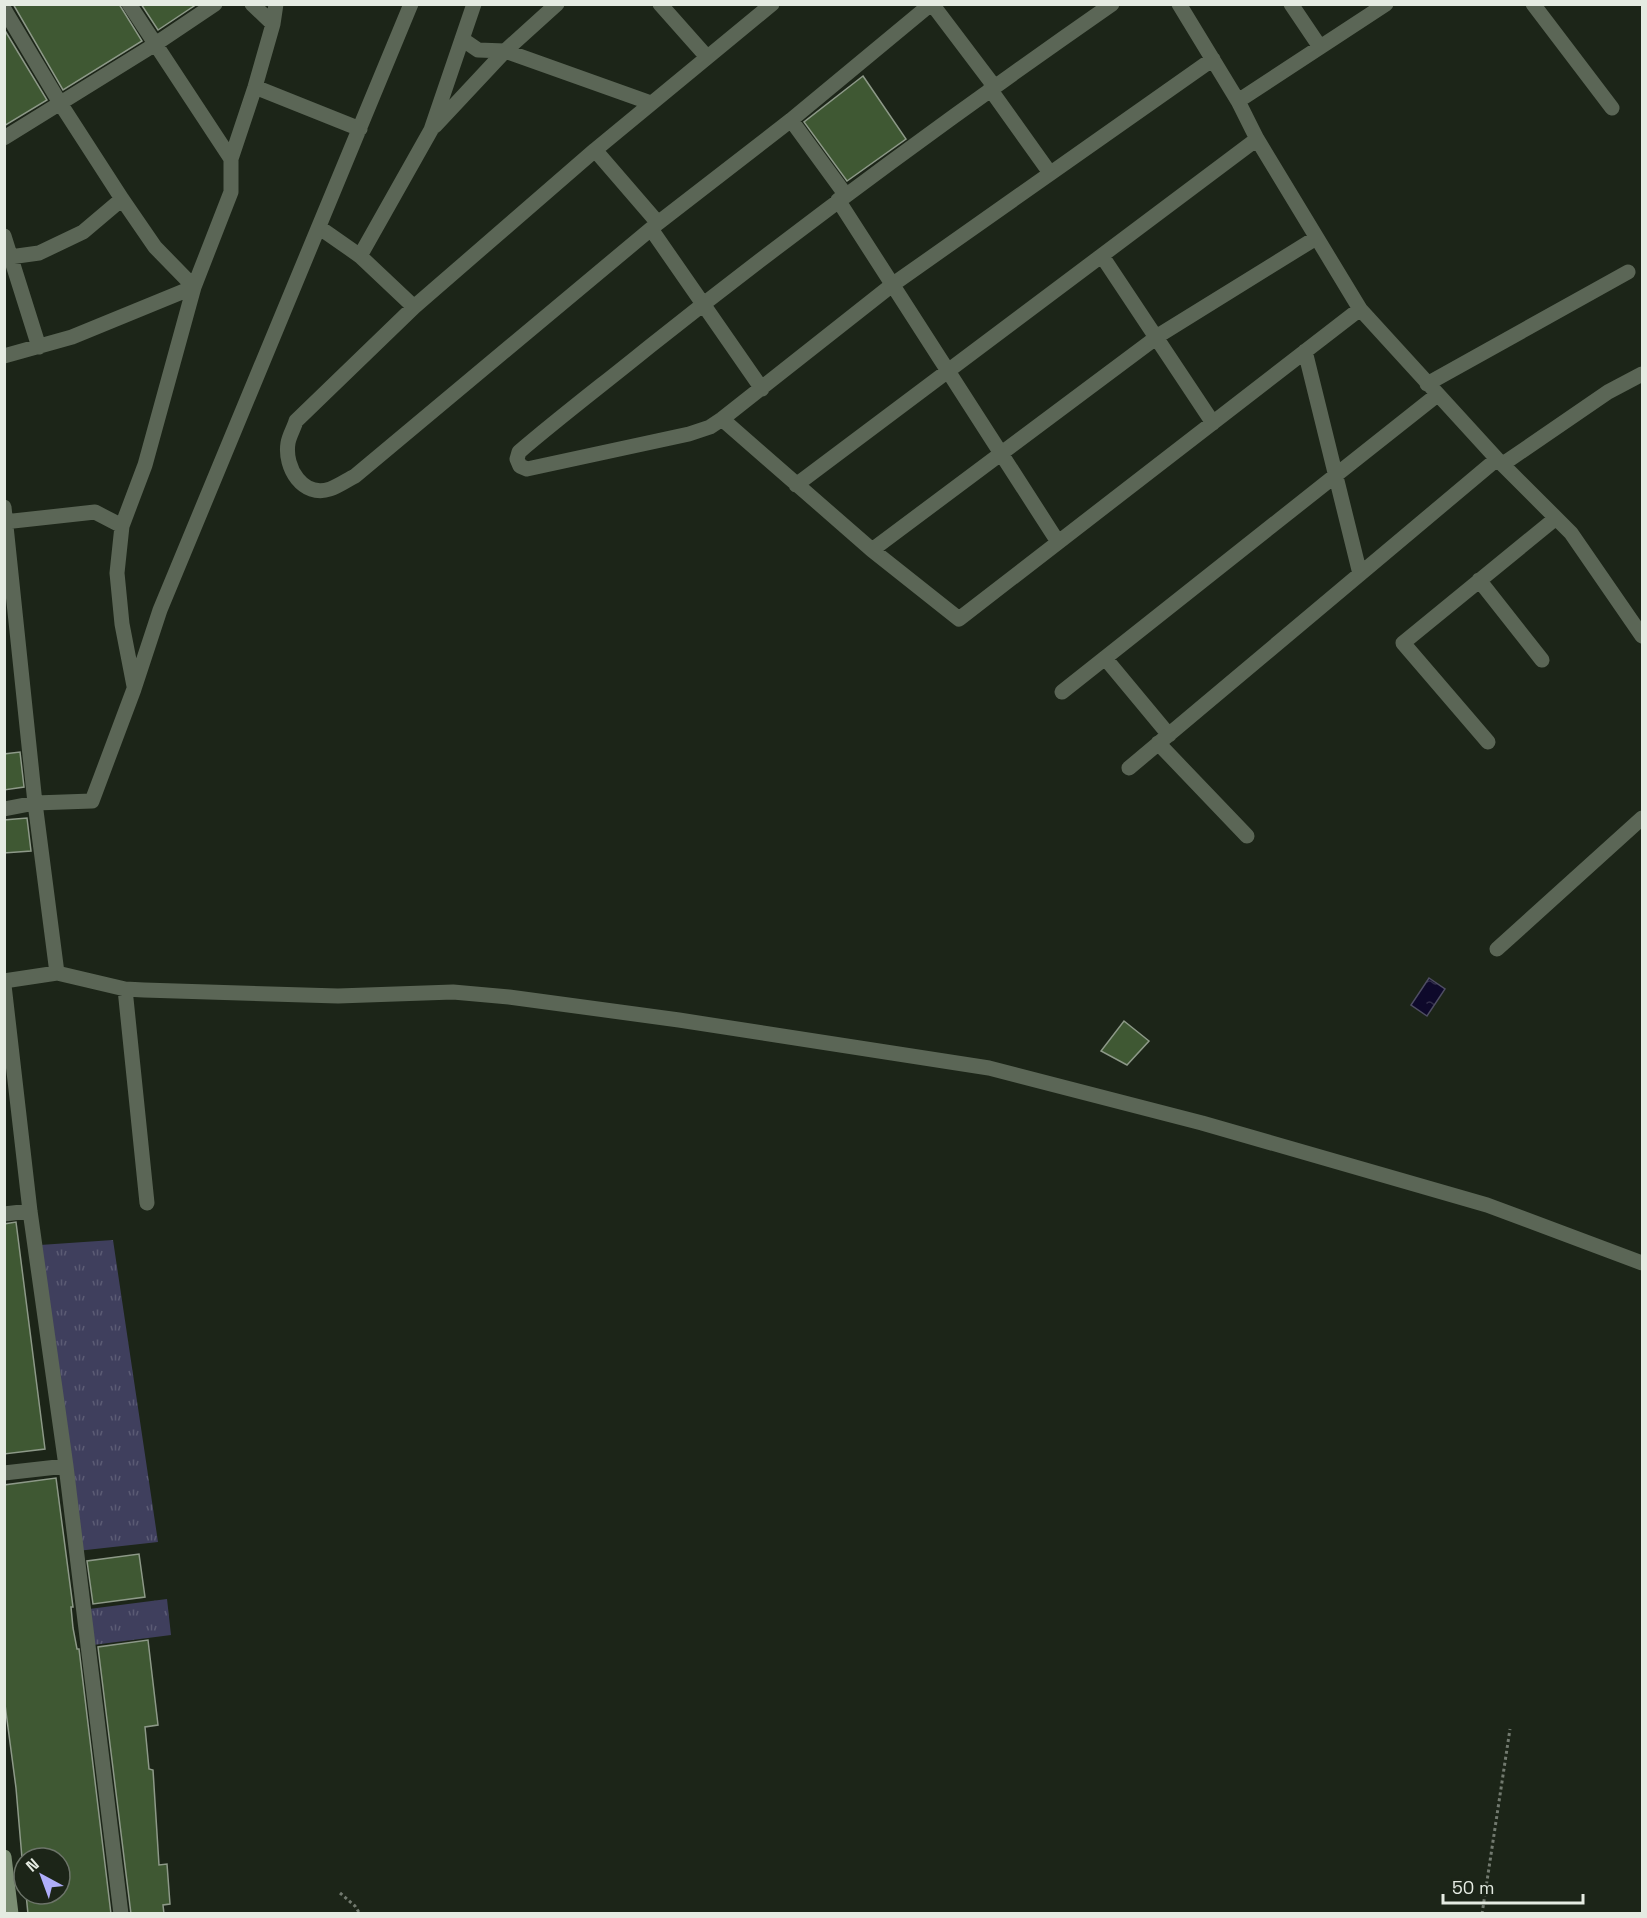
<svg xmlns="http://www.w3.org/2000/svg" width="1647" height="1918" font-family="'Space Grotesk',sans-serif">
<defs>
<pattern id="grass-tufts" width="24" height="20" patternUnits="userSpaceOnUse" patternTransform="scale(1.5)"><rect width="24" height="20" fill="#3f3f5d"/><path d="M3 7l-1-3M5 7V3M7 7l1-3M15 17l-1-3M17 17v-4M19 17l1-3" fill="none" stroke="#5b5b74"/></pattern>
<pattern id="water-ripples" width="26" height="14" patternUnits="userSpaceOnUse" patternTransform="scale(1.5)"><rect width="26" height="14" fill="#0e092b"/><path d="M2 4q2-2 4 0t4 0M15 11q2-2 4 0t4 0" fill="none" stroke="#312d49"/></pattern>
</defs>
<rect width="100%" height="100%" fill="#1c2518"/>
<!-- grass -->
<path fill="url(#grass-tufts)" d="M 113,1240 L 158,1542 L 77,1551 L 40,1245 Z
M 167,1599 L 171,1635 L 93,1645 L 89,1609 Z"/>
<!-- water -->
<path fill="url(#water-ripples)" stroke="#4e4d62" stroke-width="1.5" d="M 1429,978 L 1445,989 L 1427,1016 L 1411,1005 Z"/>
<!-- building -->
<path fill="#3f5833" stroke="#8d9988" stroke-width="1.5" d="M 13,4 L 119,4 L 142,41 L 63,90 Z
M 141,4 L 197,4 L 158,30 Z
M 4,29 L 47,100 L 4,126 Z
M 863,76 L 906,139 L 847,181 L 804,122 Z
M 20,752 L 24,787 L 4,790 L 4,754 Z
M 27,818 L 31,851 L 4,853 L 4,820 Z
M 1124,1021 L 1149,1041 L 1127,1065 L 1101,1051 Z
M 16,1222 L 45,1449 L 4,1454 L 4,1224 Z
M 56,1478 L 73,1607 L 71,1607 L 73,1628 L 77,1649 L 79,1649 L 111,1914 L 28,1914 L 26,1894 L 60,1894 L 60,1858 L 22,1858 L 16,1788 L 4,1697 L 4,1485 Z
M 139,1554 L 145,1597 L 93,1604 L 87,1561 Z
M 148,1640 L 158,1725 L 145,1727 L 149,1769 L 153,1770 L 159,1865 L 167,1864 L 170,1904 L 163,1905 L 164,1914 L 131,1914 L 98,1647 Z"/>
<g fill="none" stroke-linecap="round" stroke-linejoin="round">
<!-- path -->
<path stroke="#727a6f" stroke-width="3" stroke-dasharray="3 3" stroke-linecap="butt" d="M 340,1893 L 355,1906 L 360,1914
M 1482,1914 L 1510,1729"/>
<!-- minor -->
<path stroke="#5b6656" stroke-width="15" d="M 129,4 L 231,159
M 252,4 L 273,24
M 660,4 L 707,57
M 772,4 L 595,150 L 414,307 L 296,421 C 294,428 289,436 288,443 C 284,468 303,498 330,489 C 339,486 347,480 355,476 L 658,223 L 791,120 L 931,4
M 932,4 L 994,86
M 1112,4 C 954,114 800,227 649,347 C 606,382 561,416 519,452 L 517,459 L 520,466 L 527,469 L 689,434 L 710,427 L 722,419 L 892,285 L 1213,59
M 1179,4 L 1238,101 L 1386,4
M 1291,4 L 1320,47
M 1533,4 L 1612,108
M 4,9 L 60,103 L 122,199 L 155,247 L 194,287 L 72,337 L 4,356
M 462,39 L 478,50 L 505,51 L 651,103
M 255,87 L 360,129
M 990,89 L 1050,173
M 1238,101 L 1257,139 L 1360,309 L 1497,459 L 1571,533 L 1642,636
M 791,120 L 845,194
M 435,126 L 505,51 L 557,4
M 4,138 L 154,45 L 215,4
M 595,150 L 658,223
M 838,200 L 1058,542
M 320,228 L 360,256 L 414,307
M 651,229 L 762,389
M 4,236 L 39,347
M 360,256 L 431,130 L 474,4
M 1102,256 L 1213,423
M 10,257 L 39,253 L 83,232 L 122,199
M 1305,351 L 1360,574
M 1427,384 L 1628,272
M 722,419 L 872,550 L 959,619 L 1360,309
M 1503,464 L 1608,392 L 1642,374
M 796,485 L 1257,139
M 4,507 L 35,803 L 57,973
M 4,522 L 95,512 L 122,526
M 872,550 L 1161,334 L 1316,238
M 1479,580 L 1542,660
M 1105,658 L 1169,735
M 134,686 L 122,624 L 117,573 L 122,526 L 145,465 L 194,287 L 231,192 L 231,159 L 255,87 L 273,24 L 276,4
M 1062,692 L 1437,395
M 1488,742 L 1403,643 L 1556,518
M 1158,743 L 1247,836
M 1129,768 L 1497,459
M 4,809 L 35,803 L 92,801 L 134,689 L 160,610 L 411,4
M 1497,949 L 1642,818
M 4,981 L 57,973 L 125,989 L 144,990 L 338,996 L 453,992 L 509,997 L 679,1020 L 989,1068 L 1202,1123 L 1487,1205 L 1642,1263
M 4,985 L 30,1211 L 66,1466 L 121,1914
M 125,989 L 147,1203
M 4,1214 L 30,1211
M 4,1473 L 66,1466"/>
<!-- secondary -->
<path stroke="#7b8d73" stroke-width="15" d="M 4,1857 L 11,1914"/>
</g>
<!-- border -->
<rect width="1647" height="1918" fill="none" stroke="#e5ebe2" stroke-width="12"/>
<!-- north arrow -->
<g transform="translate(42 1876) rotate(319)"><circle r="28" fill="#1c2518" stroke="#6c7469" stroke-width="1.5"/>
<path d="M0-4.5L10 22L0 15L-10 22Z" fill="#afaefa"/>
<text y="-9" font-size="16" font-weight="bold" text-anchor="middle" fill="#e5ebe2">N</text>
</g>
<!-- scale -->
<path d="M1443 1894v9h140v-9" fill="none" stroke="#e5ebe2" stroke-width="3"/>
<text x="1452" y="1894" font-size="18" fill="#e5ebe2" stroke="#1c2518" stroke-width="4.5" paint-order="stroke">50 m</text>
</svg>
